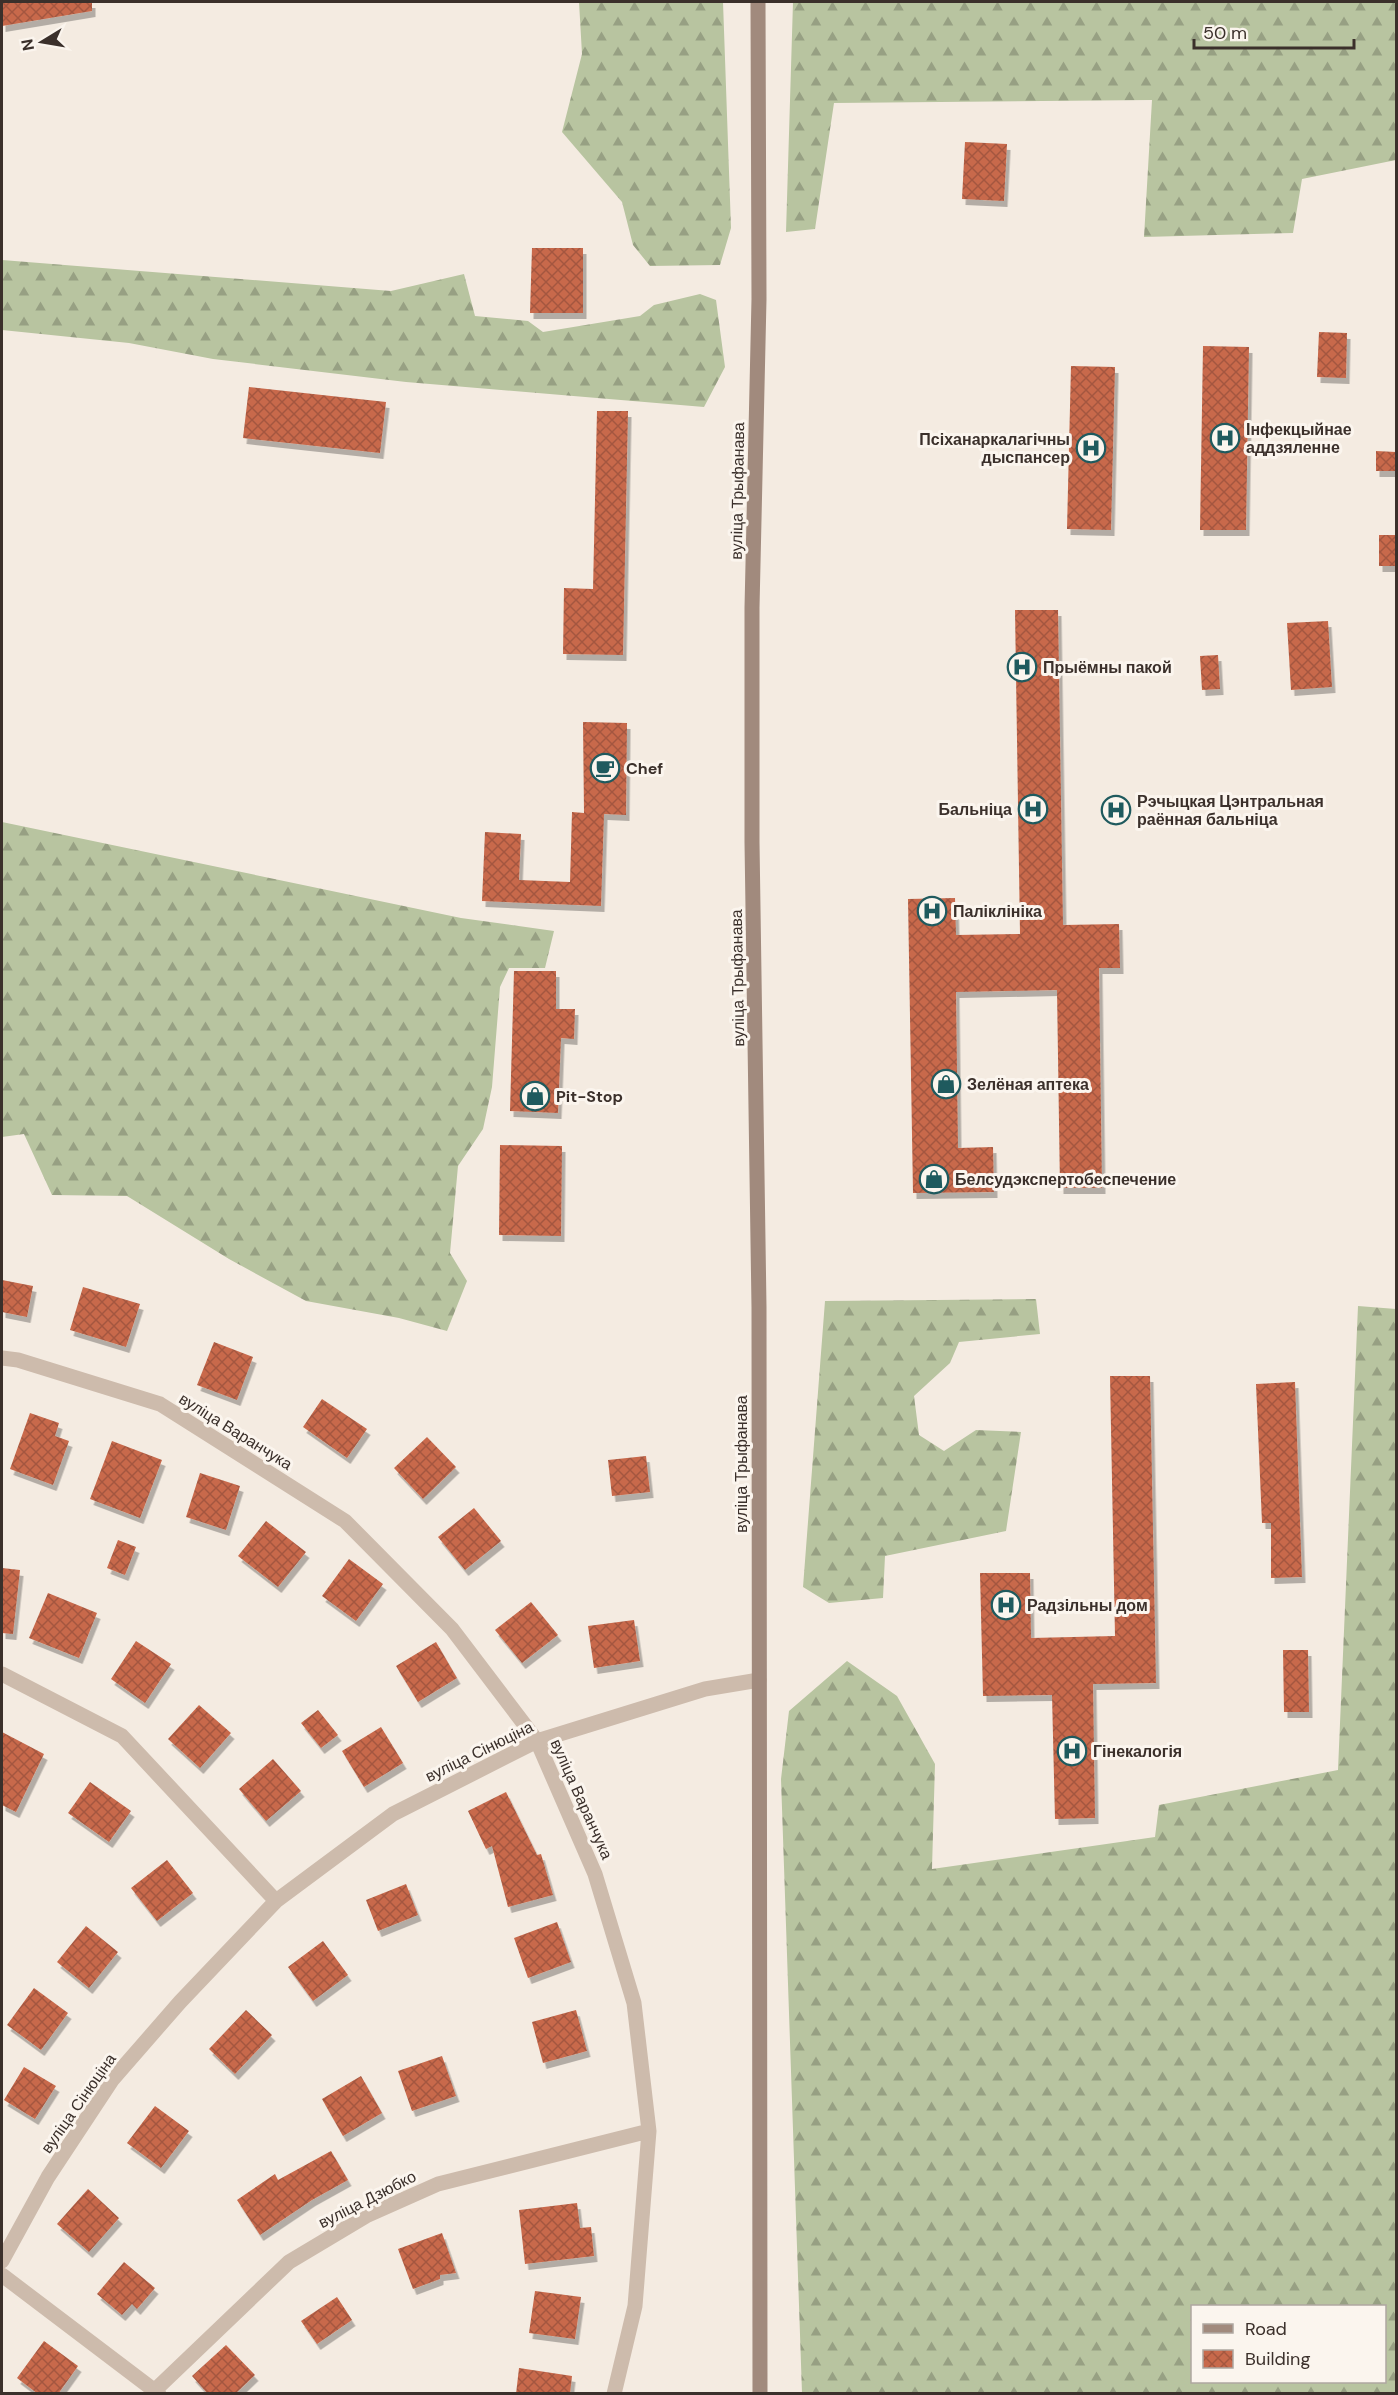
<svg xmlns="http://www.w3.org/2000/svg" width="1398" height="2395" font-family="'DM Sans',sans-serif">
<defs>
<pattern id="forest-firs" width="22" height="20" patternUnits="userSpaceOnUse" patternTransform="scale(1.5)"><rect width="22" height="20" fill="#b8c4a0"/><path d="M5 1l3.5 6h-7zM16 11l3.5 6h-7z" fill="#97a083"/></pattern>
<pattern id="building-cross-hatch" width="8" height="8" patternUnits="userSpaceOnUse" patternTransform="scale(1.5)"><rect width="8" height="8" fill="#c8694b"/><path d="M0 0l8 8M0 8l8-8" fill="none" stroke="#a4573f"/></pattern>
<filter id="shadow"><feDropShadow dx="3.5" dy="6" stdDeviation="0" flood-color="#0004"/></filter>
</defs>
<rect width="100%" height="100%" fill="#f4ebe1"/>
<!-- forest -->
<path fill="url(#forest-firs)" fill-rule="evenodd" d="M 579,2 L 723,2 L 731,228 L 720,265 L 650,266 L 633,245 L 622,202 L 562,132 L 582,54 Z
M 793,2 L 1396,2 L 1396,160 L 1302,179 L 1293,233 L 1144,237 L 1152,100 L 834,103 L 815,229 L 786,232 Z
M 2,260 L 391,291 L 464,274 L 475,316 L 528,321 L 543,332 L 640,316 L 654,305 L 700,294 L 716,300 L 725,367 L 704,407 L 406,382 L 213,359 L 129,343 L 2,330 Z
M 2,822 L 461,918 L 554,931 L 545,968 L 509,968 L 500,987 L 492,1087 L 483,1129 L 458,1166 L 450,1253 L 467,1281 L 447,1331 L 399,1318 L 306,1301 L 229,1259 L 127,1196 L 52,1195 L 24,1134 L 2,1137 Z
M 1036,1299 L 1040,1334 L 959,1342 L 950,1363 L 914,1396 L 919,1435 L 944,1451 L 976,1430 L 1021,1432 L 1006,1531 L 885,1556 L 883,1598 L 829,1603 L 803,1587 L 825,1301 Z
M 1358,1306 L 1396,1309 L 1396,2393 L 802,2393 L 781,1779 L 789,1711 L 847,1661 L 897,1696 L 935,1764 L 932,1869 L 1155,1837 L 1159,1805 L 1338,1770 ZM 1384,2306 L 1384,2382 L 1192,2382 L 1192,2306 Z"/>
<!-- building -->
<path fill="url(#building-cross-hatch)" filter="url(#shadow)" d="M 2,2 L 92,2 L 92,11 L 2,26 Z
M 965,142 L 1007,144 L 1004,201 L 962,199 Z
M 532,248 L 583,248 L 583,313 L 530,313 Z
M 1319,332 L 1347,333 L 1346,378 L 1317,377 Z
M 1203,346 L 1249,347 L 1246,530 L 1200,530 Z
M 1071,366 L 1115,367 L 1111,530 L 1067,529 Z
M 249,387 L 386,402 L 380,453 L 243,438 Z
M 597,411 L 628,411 L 623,655 L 563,654 L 564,588 L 593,589 Z
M 1376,451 L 1396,452 L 1396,471 L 1376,471 Z
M 1379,535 L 1396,535 L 1396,566 L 1379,566 Z
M 1015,610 L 1058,610 L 1063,925 L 1119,924 L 1120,968 L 1099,968 L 1102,1188 L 1060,1188 L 1057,990 L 956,992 L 958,1148 L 993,1147 L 994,1192 L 913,1193 L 908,899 L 955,898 L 956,935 L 1020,934 Z
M 1328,621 L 1332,687 L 1291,690 L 1287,623 Z
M 1218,655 L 1220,689 L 1202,690 L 1200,656 Z
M 583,722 L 627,723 L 626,815 L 604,814 L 601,906 L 482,901 L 485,832 L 521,834 L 519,880 L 570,882 L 572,812 L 584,813 Z
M 514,971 L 556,971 L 556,1009 L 575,1009 L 574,1039 L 561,1038 L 558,1113 L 510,1111 Z
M 500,1145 L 562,1146 L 561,1236 L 499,1235 Z
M 2,1280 L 33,1286 L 27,1317 L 2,1312 Z
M 83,1287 L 140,1304 L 126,1347 L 70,1330 Z
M 214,1342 L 253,1357 L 237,1400 L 197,1385 Z
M 1110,1376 L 1150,1376 L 1156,1683 L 1093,1684 L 1095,1818 L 1055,1819 L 1052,1695 L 983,1696 L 980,1573 L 1030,1573 L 1031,1638 L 1115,1636 Z
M 1295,1382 L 1302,1577 L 1271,1578 L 1271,1523 L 1262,1523 L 1256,1384 Z
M 322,1399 L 367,1429 L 347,1458 L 303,1427 Z
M 30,1413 L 59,1423 L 55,1436 L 69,1441 L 53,1485 L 10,1469 Z
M 427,1437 L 456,1467 L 423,1499 L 394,1468 Z
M 112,1441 L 162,1460 L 140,1518 L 90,1499 Z
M 646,1456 L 650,1492 L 612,1496 L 608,1460 Z
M 200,1473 L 240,1486 L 226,1530 L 186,1517 Z
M 474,1508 L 501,1541 L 465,1570 L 438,1537 Z
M 266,1521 L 306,1552 L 278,1587 L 238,1556 Z
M 118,1540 L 136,1547 L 125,1575 L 107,1568 Z
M 349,1559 L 383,1584 L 356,1621 L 322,1596 Z
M 2,1568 L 20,1570 L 13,1634 L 2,1633 Z
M 48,1593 L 97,1613 L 79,1658 L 29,1638 Z
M 531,1602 L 558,1635 L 522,1663 L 495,1630 Z
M 634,1620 L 640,1661 L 594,1668 L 588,1626 Z
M 136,1641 L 171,1664 L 145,1703 L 111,1679 Z
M 436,1642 L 457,1678 L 418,1702 L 396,1666 Z
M 1283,1650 L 1308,1650 L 1309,1712 L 1284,1712 Z
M 199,1705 L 231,1733 L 200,1768 L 168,1739 Z
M 318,1710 L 338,1735 L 321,1748 L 301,1723 Z
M 381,1727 L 403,1763 L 364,1787 L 342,1751 Z
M 2,1732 L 44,1754 L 16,1812 L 2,1805 Z
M 273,1759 L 301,1791 L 266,1821 L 239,1789 Z
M 90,1782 L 131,1811 L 109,1842 L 68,1813 Z
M 506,1792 L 537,1855 L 541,1854 L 553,1895 L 508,1907 L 492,1846 L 486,1849 L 468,1811 Z
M 167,1860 L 193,1893 L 157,1921 L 131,1888 Z
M 406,1884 L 418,1915 L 378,1931 L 366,1900 Z
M 557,1922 L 571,1962 L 528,1978 L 514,1938 Z
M 86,1926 L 118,1952 L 89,1988 L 57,1962 Z
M 323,1941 L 348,1975 L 313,2001 L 288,1967 Z
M 34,1988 L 68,2013 L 41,2050 L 7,2025 Z
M 246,2010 L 272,2035 L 235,2074 L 209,2049 Z
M 576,2010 L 587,2051 L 543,2063 L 532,2022 Z
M 442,2056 L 456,2096 L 412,2111 L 398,2071 Z
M 24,2067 L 56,2086 L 35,2119 L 4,2100 Z
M 361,2076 L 382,2113 L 343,2136 L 322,2099 Z
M 155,2106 L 189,2131 L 161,2168 L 127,2143 Z
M 331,2151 L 348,2180 L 312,2200 L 260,2235 L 237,2200 L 275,2174 L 278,2180 Z
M 88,2189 L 119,2218 L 89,2252 L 57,2224 Z
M 577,2203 L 580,2228 L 591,2227 L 594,2256 L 525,2264 L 519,2210 Z
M 442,2233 L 456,2273 L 440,2275 L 440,2279 L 413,2289 L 398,2249 Z
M 124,2262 L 155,2288 L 137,2309 L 132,2304 L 122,2315 L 97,2294 Z
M 535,2291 L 581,2297 L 575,2339 L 529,2333 Z
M 337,2297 L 352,2320 L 317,2344 L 301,2321 Z
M 44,2341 L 78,2366 L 58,2394 L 38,2394 L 17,2378 Z
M 226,2345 L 255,2375 L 235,2394 L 208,2394 L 192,2376 Z
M 519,2368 L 572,2376 L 570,2394 L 516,2394 Z"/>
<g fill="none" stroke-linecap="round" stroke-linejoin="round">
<!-- street -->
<path stroke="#cdbbac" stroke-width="15" d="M 2,1358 L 18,1360 L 160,1404 L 345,1521 L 452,1629 L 537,1741 L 595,1874 L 634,2003 L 649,2131 L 635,2306 L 614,2394
M 2,1674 L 122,1736 L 276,1901
M 2,2261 L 48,2177 L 112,2080 L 180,2002 L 276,1901 L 393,1814 L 537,1741 L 705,1689 L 759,1680
M 2,2275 L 159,2394
M 151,2394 L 289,2262 L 366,2216 L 438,2184 L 649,2131"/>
<!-- secondary -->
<path stroke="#a18a7d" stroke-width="15" d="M 758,2 L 759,299 L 752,608 L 752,842 L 759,1307 L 760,2394"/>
</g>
<!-- icons -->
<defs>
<g id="hospital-ring" transform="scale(1.5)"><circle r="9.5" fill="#fbf5ee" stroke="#1f5a5e" stroke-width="1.5"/><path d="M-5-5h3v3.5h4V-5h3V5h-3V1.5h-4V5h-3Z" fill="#1f5a5e"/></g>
<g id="cafe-ring" transform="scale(1.5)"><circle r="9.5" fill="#fbf5ee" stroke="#1f5a5e" stroke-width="1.5"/><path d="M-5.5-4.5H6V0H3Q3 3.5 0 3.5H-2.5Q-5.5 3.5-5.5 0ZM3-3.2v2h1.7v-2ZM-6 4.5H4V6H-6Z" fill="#1f5a5e"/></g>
<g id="shop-ring" transform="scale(1.5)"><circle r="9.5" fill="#fbf5ee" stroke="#1f5a5e" stroke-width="1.5"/><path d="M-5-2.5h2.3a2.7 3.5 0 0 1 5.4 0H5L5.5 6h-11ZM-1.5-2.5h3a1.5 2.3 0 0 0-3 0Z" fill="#1f5a5e"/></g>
</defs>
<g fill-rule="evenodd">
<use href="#hospital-ring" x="1225" y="438"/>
<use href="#hospital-ring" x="1091" y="448"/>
<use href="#hospital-ring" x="1022" y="667"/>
<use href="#cafe-ring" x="605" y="768"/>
<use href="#hospital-ring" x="1033" y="809"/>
<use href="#hospital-ring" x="1116" y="810"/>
<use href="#hospital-ring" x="932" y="911"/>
<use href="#shop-ring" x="946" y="1084"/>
<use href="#shop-ring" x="535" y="1096"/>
<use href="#shop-ring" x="934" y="1179"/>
<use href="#hospital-ring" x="1006" y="1605"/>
<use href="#hospital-ring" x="1072" y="1751"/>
</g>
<g text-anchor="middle" stroke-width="6" stroke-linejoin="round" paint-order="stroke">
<!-- poi labels -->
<g font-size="16" font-weight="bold" fill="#3b302b" stroke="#fbf5ee" text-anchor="start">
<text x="1246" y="435">Інфекцыйнае<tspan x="1246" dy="18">аддзяленне</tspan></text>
<text x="1070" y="445" text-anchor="end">Псіханаркалагічны<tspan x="1070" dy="18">дыспансер</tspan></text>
<text x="1043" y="673">Прыёмны пакой</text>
<text x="626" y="774">Chef</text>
<text x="1137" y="807">Рэчыцкая Цэнтральная<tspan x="1137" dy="18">раённая бальніца</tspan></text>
<text x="1012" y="815" text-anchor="end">Бальніца</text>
<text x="953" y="917">Паліклініка</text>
<text x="967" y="1090">Зелёная аптека</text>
<text x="556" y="1102">Pit-Stop</text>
<text x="955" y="1185">Белсудэкспертобеспечение</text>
<text x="1027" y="1611">Радзільны дом</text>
<text x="1093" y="1757">Гінекалогія</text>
</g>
<!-- street labels -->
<g font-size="16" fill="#3b302b" stroke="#fbf5ee">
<text transform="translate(737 491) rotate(-89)" y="6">вуліца Трыфанава</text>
<text transform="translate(737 978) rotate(-91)" y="6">вуліца Трыфанава</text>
<text transform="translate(236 1431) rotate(32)" y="6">вуліца Варанчука</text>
<text transform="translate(741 1464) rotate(-90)" y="6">вуліца Трыфанава</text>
<text transform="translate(479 1751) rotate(-26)" y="6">вуліца Сінюціна</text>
<text transform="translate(582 1799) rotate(66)" y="6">вуліца Варанчука</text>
<text transform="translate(78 2103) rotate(-55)" y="6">вуліца Сінюціна</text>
<text transform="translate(367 2199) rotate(-27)" y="6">вуліца Дзюбко</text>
</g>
</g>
<!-- border -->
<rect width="1398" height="2395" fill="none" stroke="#3b302b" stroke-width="6"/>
<!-- legend -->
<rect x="1191" y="2305" width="195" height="78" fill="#fbf5ee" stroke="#aea6a0" stroke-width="1.5"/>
<rect x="1203" y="2324" width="30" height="9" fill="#a18a7d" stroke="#aea6a0" stroke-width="1.5"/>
<text x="1245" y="2335" font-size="18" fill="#3b302b">Road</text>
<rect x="1203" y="2350" width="30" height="18" fill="url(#building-cross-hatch)" stroke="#aea6a0" stroke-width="1.5"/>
<text x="1245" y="2365" font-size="18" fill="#3b302b">Building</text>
<!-- north arrow -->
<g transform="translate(42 42) rotate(259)" stroke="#fbf5ee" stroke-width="4.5" paint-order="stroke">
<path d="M0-4.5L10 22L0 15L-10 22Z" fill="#3b302b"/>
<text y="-9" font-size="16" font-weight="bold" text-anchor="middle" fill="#3b302b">N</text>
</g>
<!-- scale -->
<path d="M1194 39v9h160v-9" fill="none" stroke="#3b302b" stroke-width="3"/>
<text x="1203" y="39" font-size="18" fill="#3b302b" stroke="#fbf5ee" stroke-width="4.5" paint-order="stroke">50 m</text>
</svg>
